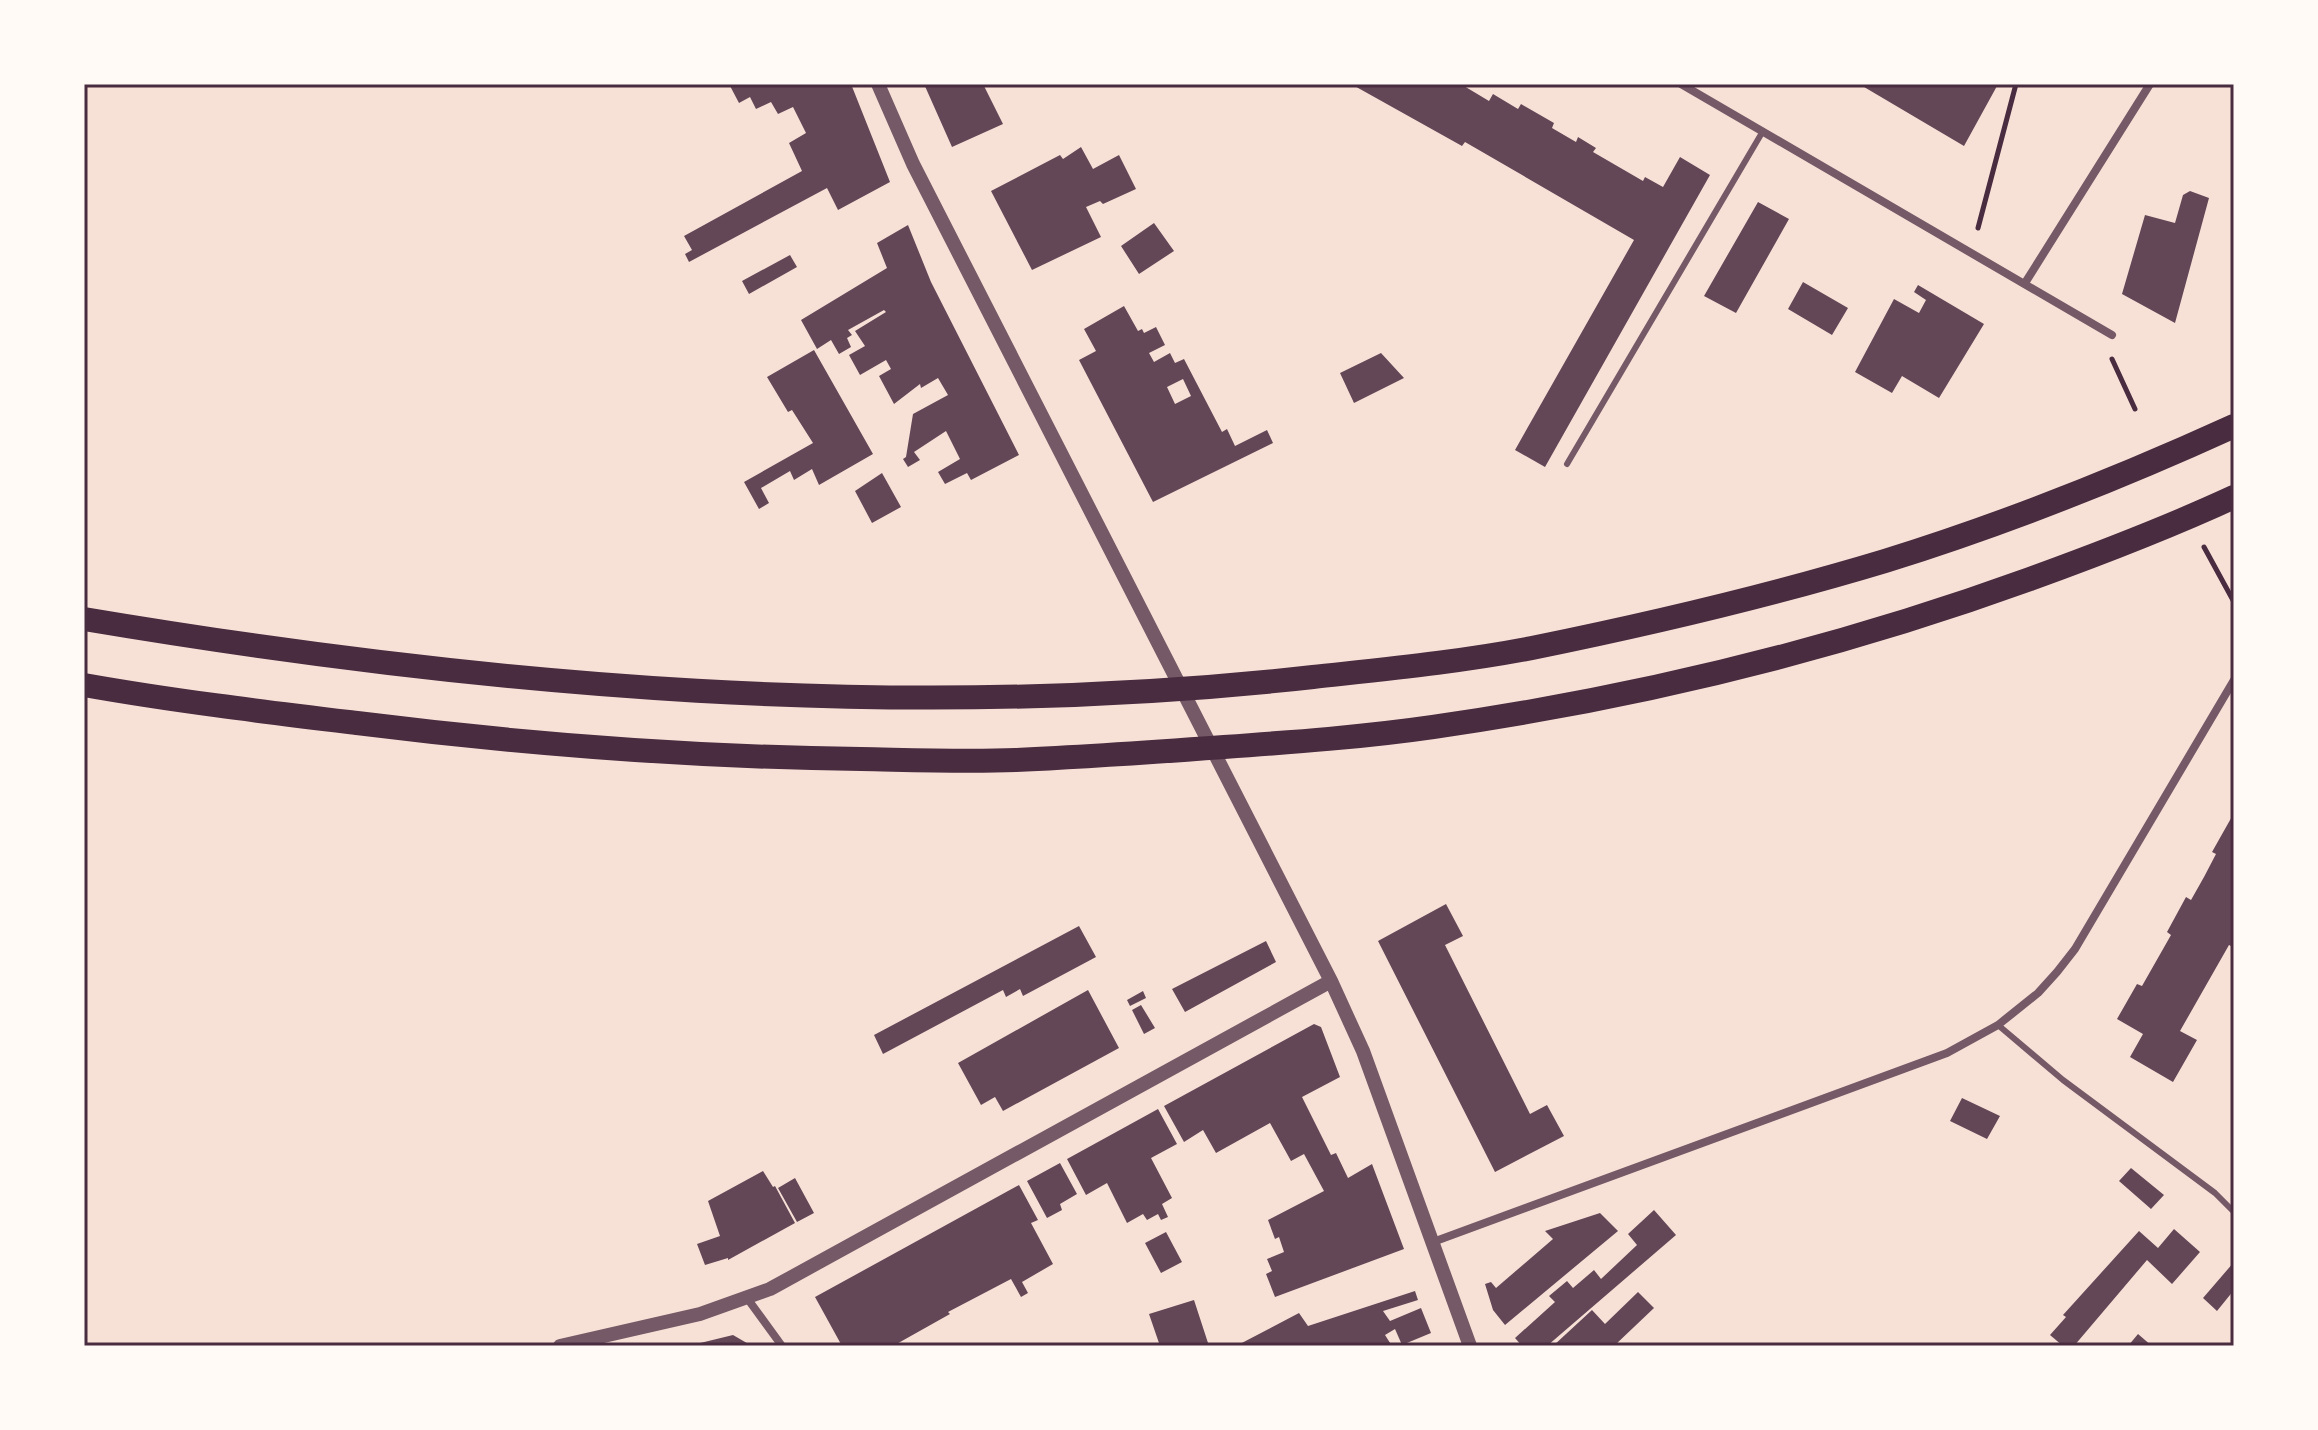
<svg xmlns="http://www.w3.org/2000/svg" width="2318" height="1430" font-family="Karla,sans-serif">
<rect width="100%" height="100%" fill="#f7e1d7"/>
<!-- building -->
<path fill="#644757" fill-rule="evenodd" d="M 729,84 L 851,84 L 890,182 L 838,210 L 827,188 L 689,262 L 685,254 L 692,250 L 684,236 L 802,171 L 789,143 L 806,133 L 793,107 L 778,114 L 771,102 L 756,109 L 750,97 L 739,103 Z
M 924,84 L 983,84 L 1003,124 L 952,147 Z
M 1351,84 L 1465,84 L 1464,86 L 1489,101 L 1493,94 L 1518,109 L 1521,104 L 1554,123 L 1552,128 L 1576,142 L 1578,137 L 1596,148 L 1593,152 L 1643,181 L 1645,177 L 1663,187 L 1680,157 L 1710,175 L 1545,467 L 1515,450 L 1634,240 L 1465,142 L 1462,146 Z
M 1859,84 L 1994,84 L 1997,86 L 1964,146 Z
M 1081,147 L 1093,169 L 1119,155 L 1136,189 L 1103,204 L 1100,201 L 1086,207 L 1101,237 L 1032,270 L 991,191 L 1060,155 L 1063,159 Z
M 2190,191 L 2209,198 L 2175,323 L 2122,294 L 2145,215 L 2175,223 L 2183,195 Z
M 1758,202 L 1789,219 L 1736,313 L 1704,296 Z
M 1154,223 L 1174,251 L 1139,274 L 1121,246 Z
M 908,225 L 931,282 L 1019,455 L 971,480 L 967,473 L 945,484 L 938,472 L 960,459 L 946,431 L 914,452 L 920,460 L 908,467 L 903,459 L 906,457 L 913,414 L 948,395 L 938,378 L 921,388 L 920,384 L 894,404 L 879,376 L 891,369 L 886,360 L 860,375 L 849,355 L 865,346 L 855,331 L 886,312 L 884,310 L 848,330 L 852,335 L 847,338 L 851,347 L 839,354 L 831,340 L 817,349 L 801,320 L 887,268 L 877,243 Z
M 790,255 L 797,267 L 749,294 L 742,281 Z
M 1803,282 L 1848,308 L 1832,335 L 1788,309 Z
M 1918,285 L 1984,324 L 1939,398 L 1902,376 L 1892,393 L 1855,372 L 1894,299 L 1919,313 L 1926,300 L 1914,292 Z
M 1124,306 L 1138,331 L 1142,329 L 1144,333 L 1156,327 L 1165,345 L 1149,353 L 1154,362 L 1170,353 L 1175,363 L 1184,359 L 1222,432 L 1227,429 L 1235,446 L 1267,430 L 1273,443 L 1153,502 L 1079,360 L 1096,351 L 1084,329 ZM 1183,379 L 1191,396 L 1175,404 L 1167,387 Z
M 814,350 L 873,454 L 819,485 L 812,469 L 794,480 L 790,471 L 761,488 L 769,503 L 759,509 L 744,482 L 813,443 L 792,410 L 788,412 L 767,377 Z
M 1381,353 L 1404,378 L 1354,403 L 1340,373 Z
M 882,473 L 901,507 L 872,523 L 855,491 Z
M 2234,813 L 2234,941 L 2231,946 L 2229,945 L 2180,1031 L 2197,1040 L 2173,1082 L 2130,1057 L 2143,1034 L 2117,1019 L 2137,984 L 2142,986 L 2171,935 L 2167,932 L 2186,897 L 2191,900 L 2204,877 L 2216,854 L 2212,852 Z
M 1446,904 L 1463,936 L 1445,945 L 1530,1114 L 1547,1105 L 1564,1136 L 1495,1172 L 1378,941 Z
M 1079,926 L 1096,957 L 1023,996 L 1020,989 L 1006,997 L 1003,990 L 883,1054 L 874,1035 Z
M 1266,941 L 1276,962 L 1185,1012 L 1172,989 Z
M 1088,990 L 1119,1048 L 1003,1111 L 995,1097 L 981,1105 L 958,1063 Z
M 1143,991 L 1146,998 L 1130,1006 L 1127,1000 Z
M 1141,1005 L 1155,1028 L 1144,1034 L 1132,1010 Z
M 1314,1024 L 1321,1027 L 1340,1077 L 1302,1097 L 1331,1155 L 1336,1153 L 1348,1178 L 1372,1164 L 1404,1249 L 1275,1297 L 1266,1274 L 1272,1271 L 1267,1259 L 1284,1252 L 1279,1237 L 1275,1239 L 1268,1220 L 1324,1191 L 1304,1154 L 1291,1161 L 1270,1123 L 1216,1153 L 1203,1130 L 1184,1142 L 1164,1106 Z
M 1962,1098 L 2000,1116 L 1987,1139 L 1950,1121 Z
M 1158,1109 L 1177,1144 L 1151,1158 L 1172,1198 L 1162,1204 L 1168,1217 L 1161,1220 L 1158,1214 L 1147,1220 L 1143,1214 L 1127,1223 L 1107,1183 L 1086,1195 L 1067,1159 Z
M 1060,1163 L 1077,1194 L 1060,1204 L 1062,1210 L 1047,1218 L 1027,1181 Z
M 2131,1168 L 2164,1195 L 2151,1209 L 2119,1181 Z
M 763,1171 L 773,1187 L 775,1186 L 795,1223 L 728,1260 L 728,1258 L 705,1265 L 697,1244 L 720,1236 L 708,1201 Z
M 795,1178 L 814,1213 L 797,1222 L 778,1188 Z
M 1019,1185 L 1038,1220 L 1031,1223 L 1053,1264 L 1022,1282 L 1028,1293 L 1021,1297 L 1011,1279 L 948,1312 L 950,1314 L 893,1346 L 842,1346 L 815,1297 Z
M 1654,1210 L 1676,1235 L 1547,1346 L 1522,1346 L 1515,1338 L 1555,1302 L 1549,1296 L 1567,1281 L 1573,1288 L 1594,1270 L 1601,1279 L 1637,1245 L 1628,1234 Z
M 1600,1213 L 1618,1231 L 1505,1325 L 1493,1310 L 1485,1284 L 1491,1282 L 1496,1288 L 1553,1239 L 1545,1231 Z
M 2174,1229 L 2200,1252 L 2172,1284 L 2147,1260 L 2074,1346 L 2063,1346 L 2050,1335 L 2066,1317 L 2063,1315 L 2139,1231 L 2158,1248 Z
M 1166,1232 L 1182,1262 L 1161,1273 L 1145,1243 Z
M 2234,1262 L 2234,1290 L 2217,1311 L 2203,1298 Z
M 1415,1291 L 1418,1300 L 1383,1311 L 1390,1321 L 1421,1308 L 1431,1333 L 1402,1345 L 1395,1329 L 1385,1335 L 1392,1346 L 1236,1346 L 1299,1313 L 1308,1326 Z
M 1638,1292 L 1654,1308 L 1614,1346 L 1553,1346 L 1592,1310 L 1605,1324 Z
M 1194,1300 L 1209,1346 L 1160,1346 L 1149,1314 Z
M 2138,1334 L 2152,1346 L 2128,1346 Z
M 733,1335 L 752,1346 L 692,1346 L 692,1345 Z"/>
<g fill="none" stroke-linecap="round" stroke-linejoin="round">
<!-- path -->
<path stroke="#4a2c40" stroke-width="5" d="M 1978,228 L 2016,84
M 2112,359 L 2135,409
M 2204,547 L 2234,602"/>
<!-- service -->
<path stroke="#755966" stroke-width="6" d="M 1567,464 L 1763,131
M 1998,1025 L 2063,1080 L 2215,1193 L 2234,1212"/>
<!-- minor -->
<path stroke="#755966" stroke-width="8" d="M 1681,84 L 2112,335
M 2025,283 L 2150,84
M 1433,1242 L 1947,1053 L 1998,1025 L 2038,993 L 2057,972 L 2075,949 L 2234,680
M 747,1298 L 782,1346"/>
<!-- tertiary -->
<path stroke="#755966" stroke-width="14" d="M 878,84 L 913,164 L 1331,981 L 1363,1051 L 1470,1346
M 560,1346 L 700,1314 L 770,1289 L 1331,981"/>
<!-- motorway -->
<path stroke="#4a2c40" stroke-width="24" d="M 84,619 C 489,687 904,723 1313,677 C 1386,669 1460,662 1532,648 C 1650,624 1769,596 1885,561 C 2004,524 2120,478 2234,426
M 84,685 C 174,701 266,712 357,723 C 524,744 692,757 861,759 C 913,760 964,762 1016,760 C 1085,757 1155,752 1224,747 C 1294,742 1364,737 1433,727 C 1636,698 1837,649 2030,579 C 2099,554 2167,528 2234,497"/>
</g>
<!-- border -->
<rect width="2318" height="1430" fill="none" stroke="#fffaf5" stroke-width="172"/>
<rect x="86" y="86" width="2146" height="1258" fill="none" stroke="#4a2c40" stroke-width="3"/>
</svg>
